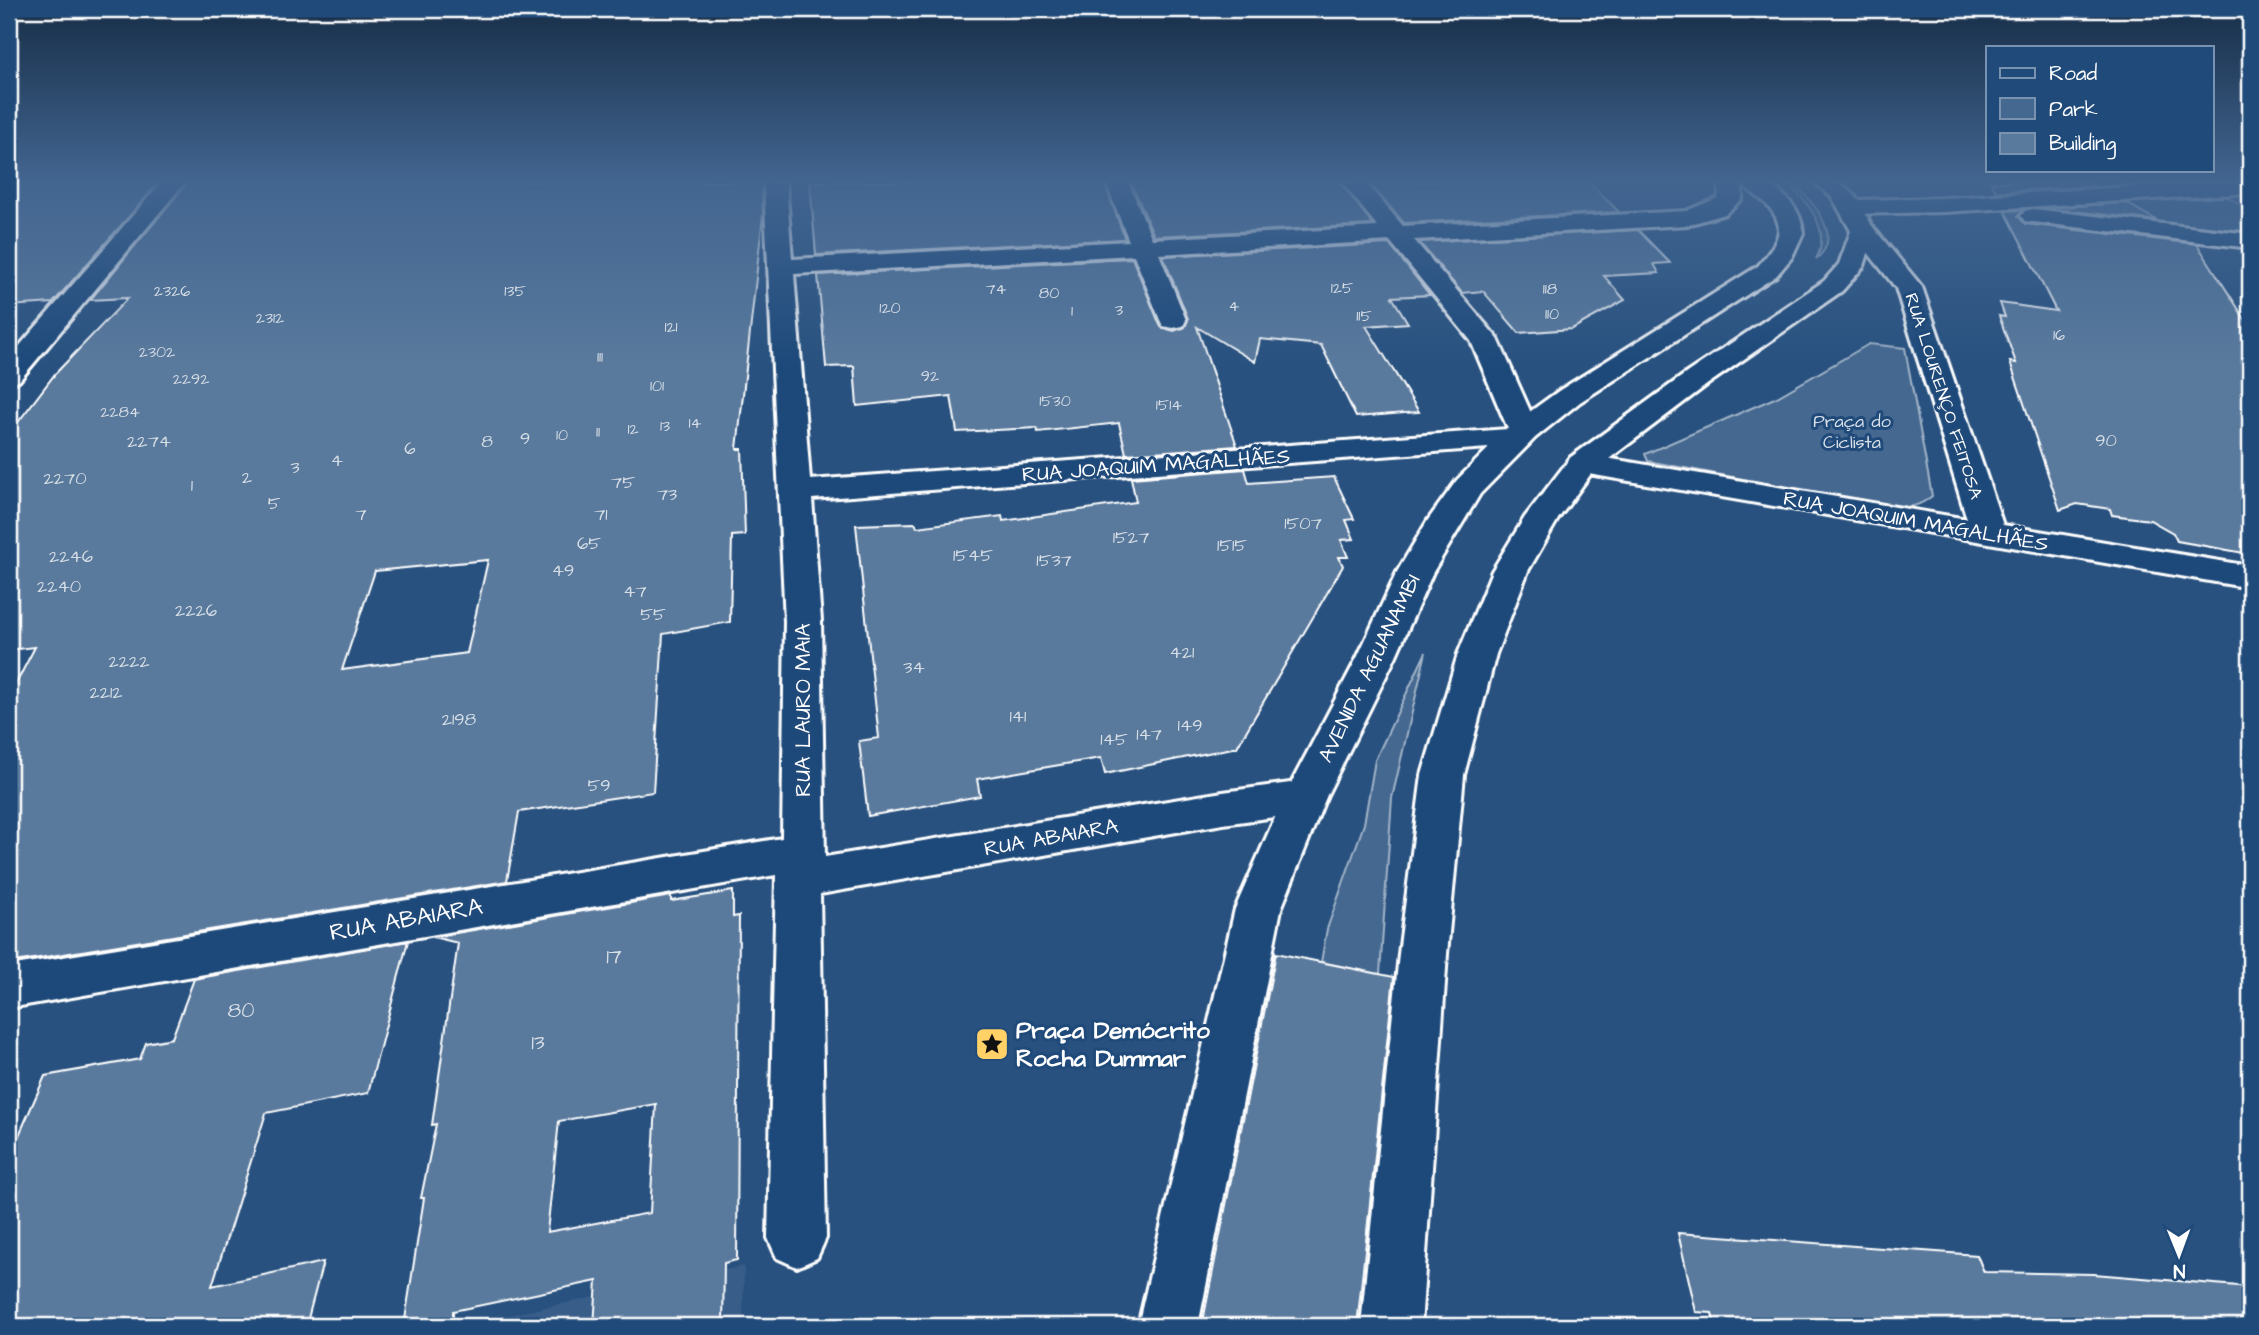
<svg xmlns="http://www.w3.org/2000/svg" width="2259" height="1335" font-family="'Architects Daughter',sans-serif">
<rect width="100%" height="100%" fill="#28517f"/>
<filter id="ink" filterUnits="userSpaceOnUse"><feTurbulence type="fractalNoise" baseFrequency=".0143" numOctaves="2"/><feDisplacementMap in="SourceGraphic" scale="14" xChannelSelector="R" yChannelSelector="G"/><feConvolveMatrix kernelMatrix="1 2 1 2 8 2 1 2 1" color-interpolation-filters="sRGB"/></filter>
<g filter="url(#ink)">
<!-- built -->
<path fill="#375d88" d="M 744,1266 L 743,1326 L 456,1326 Z"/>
<!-- green -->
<path fill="#446890" stroke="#a2b4c8" stroke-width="2" d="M 1786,182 L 1793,182 C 1810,199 1846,236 1816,259 C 1832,229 1807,201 1786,182 Z
M 2221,195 C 2242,201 2250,210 2250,232 L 2072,212 L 2062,206 L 2071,203 Z
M 1869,344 L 1905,348 L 1932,496 C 1920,506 1911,507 1896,508 L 1648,461 L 1645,454 L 1777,397 Z
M 1426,652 L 1392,798 L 1380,974 L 1321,962 L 1327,929 L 1364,824 L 1375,760 Z"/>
<!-- building -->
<path fill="#5a7a9d" stroke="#fff" stroke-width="2" fill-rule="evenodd" d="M 9,182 L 159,182 L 53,303 L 9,306 Z
M 188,182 L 762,182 L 763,215 L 737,449 L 742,449 L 745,535 L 732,536 L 730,622 L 663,634 L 653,792 L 519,812 L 507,881 L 9,963 L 9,697 L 35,647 L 9,650 L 9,434 L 55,374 L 128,298 L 90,300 ZM 488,560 L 467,653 L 342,670 L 375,571 Z
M 810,182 L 1104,182 L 1125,239 L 816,255 Z
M 1131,182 L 1340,182 L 1373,225 L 1154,236 Z
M 1368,182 L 1589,182 L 1619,212 L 1404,223 Z
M 1991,182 L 2086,182 L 2095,186 L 1996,192 Z
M 2126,203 L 2158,221 L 2048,208 Z
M 2023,210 L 2018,216 L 2025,224 L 2197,244 L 2250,327 L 2250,554 L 2177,541 L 2173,533 L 2150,520 L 2112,515 L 2110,509 L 2077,504 L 2060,510 L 2010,362 L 2016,363 L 1999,316 L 2005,317 L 2000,303 L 2056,311 L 2005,211 Z
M 1638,230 L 1670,263 L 1654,264 L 1659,273 L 1604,276 L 1625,300 L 1572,329 L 1519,333 L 1483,291 L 1462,293 L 1419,242 Z
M 1389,244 L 1430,295 L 1392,297 L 1408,323 L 1366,326 L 1419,412 L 1356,417 L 1321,345 L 1260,339 L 1255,362 L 1197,327 L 1237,446 L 1126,454 L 1119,423 L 1038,432 L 1037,428 L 957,432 L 951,396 L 857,406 L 854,366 L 826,367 L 818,275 L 1132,258 L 1161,327 L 1174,331 L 1185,327 L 1188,319 L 1163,256 Z
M 1245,469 L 1249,483 L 1334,477 L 1354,519 L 1346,520 L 1354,539 L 1341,540 L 1348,557 L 1339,557 L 1343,566 L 1237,747 L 1105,774 L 1101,758 L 977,779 L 980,796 L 868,816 L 859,741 L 879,738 L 856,525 L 915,523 L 917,527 L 1002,516 L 1003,521 L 1136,502 L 1131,478 Z
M 733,891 L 733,917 L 739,916 L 737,1260 L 724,1263 L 723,1326 L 594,1326 L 597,1281 L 453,1311 L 453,1320 L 422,1326 L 404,1326 L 424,1198 L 421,1198 L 436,1124 L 432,1125 L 458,943 L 433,937 L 671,896 L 671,901 ZM 656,1104 L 650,1213 L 547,1232 L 559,1121 Z
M 408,941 L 368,1093 L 266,1113 L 212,1286 L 323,1262 L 306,1326 L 9,1326 L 9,1158 L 45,1076 L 140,1059 L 146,1043 L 172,1038 L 194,979 Z
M 1276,953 L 1394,977 L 1357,1326 L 1202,1326 Z
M 1678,1233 L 1977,1255 L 1984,1272 L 2094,1274 L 2250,1287 L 2250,1326 L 1715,1326 L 1712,1313 L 1696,1312 Z"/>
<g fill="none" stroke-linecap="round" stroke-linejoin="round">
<!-- minor casing -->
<g stroke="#fff" stroke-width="6">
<path id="minor" d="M 764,182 L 786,182 L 792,259 L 1129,241 L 1106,182 L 1128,182 L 1152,239 L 1378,227 L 1342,182 L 1365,182 L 1403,226 L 1686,211 L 1718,198 L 1720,182 L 1742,182 L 1742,199 L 1725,214 L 1687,225 L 1414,240 L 1498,339 L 1539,431 L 1528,445 L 812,499 L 821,621 L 825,857 L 1223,792 L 1305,781 L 1320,786 L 1326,797 L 1320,808 L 1305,813 L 1223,824 L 820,894 L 826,1238 L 817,1258 L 797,1267 L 777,1258 L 768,1238 L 776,875 L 9,1008 L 9,966 L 782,838 L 785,621 ZM 1390,241 L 1471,341 L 1508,429 L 810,480 L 794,274 L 1134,255 L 1160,320 L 1163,326 L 1173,328 L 1183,326 L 1186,320 L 1159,254 Z
M 2212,182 L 2250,182 L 2250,193 L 1944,212 L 1851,214 L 1843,212 L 1839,207 L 1843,202 L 1851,200 L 1944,198 Z
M 2033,209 L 2250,234 L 2250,248 L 2025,221 L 2021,216 L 2025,211 Z
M 1863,224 L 1872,226 L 1922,287 L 2003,525 L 2250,566 L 2250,588 L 1571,471 L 1566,464 L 1571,457 L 1582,454 L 1967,519 L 1896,288 L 1851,231 L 1854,226 Z"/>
</g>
<!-- secondary casing -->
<g stroke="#fff" stroke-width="6">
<path id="secondary" d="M 162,182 L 185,182 L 19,381 L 9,384 L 9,358 Z"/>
</g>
<!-- primary casing -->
<g stroke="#fff" stroke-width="6">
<path id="primary" d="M 1742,182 L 1767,182 C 1785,195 1802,209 1803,233 L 1792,257 L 1776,276 L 1580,402 L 1535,438 L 1480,494 L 1433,572 L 1395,658 L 1326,797 L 1281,909 L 1198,1326 L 1138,1326 L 1235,909 L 1284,797 L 1357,658 L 1397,572 L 1428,520 L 1457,480 L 1513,424 L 1560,390 L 1758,266 C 1779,242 1790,225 1762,200 C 1755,194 1747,190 1742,182 Z
M 1814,182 C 1855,179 1856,199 1875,231 L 1864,266 L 1842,291 L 1708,384 L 1593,471 L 1558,519 L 1528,571 L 1496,654 L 1464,775 L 1447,954 L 1421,1326 L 1361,1326 L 1399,954 L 1422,775 L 1458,654 L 1492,571 L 1525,517 L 1571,457 L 1688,372 L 1824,281 L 1839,264 L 1851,231 L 1832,197 Z"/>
</g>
<!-- minor -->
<use href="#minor" fill="#1f4a7a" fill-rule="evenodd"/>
<!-- secondary -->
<use href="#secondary" fill="#1f4a7a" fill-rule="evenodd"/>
<!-- primary -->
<use href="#primary" fill="#1f4a7a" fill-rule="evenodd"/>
</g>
</g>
<!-- sky -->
<linearGradient id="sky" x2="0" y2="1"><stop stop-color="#162d46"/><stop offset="0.49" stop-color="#426590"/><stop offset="1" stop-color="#426590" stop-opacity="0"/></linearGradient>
<rect width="2259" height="368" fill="url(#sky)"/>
<!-- icons -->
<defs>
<g id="sight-square" transform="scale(1.75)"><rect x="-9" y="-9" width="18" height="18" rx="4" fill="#ffd166" stroke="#1f4a7a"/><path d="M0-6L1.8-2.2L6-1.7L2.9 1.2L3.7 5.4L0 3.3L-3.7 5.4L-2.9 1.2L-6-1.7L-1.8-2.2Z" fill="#111"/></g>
</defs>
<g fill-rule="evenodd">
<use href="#sight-square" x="992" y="1044"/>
</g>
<g text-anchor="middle" stroke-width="6" stroke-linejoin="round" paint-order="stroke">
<!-- far-number labels -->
<g font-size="16" fill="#d6dee6">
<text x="1342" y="293">125</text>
<text x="996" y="294">74</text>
<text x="1550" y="294">118</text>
<text x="172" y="296">2326</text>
<text x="515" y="296">135</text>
<text x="1049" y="298">80</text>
<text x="1234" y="311">4</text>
<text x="890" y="313">120</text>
<text x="1119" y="315">3</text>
<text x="1072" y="316">1</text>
<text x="1552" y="319">110</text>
<text x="1364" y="321">115</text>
<text x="270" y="323">2312</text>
<text x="671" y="332">121</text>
<text x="2059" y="340">16</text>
<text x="157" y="357">2302</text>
<text x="600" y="362">111</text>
<text x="930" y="381">92</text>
<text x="191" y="384">2292</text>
<text x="657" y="391">101</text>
<text x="1055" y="406">1530</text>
<text x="1169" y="410">1514</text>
<text x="120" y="417">2284</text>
<text x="695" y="428">14</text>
<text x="665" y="431">13</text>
<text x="633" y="434">12</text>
<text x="598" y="437">11</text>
<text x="562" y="440">10</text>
</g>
<!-- far-street labels -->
<g font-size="18" fill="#fff" stroke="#1f4a7a">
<text transform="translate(1944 396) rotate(72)" y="6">RUA LOURENÇO FEITOSA</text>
</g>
<!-- far-park labels -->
<g font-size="18" fill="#dae1e9" stroke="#1f4a7a">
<text x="1852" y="427">Praça do<tspan x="1852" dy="21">Ciclista</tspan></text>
</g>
<!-- number labels -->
<g font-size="18" fill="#d6dee6">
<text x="525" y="444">9</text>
<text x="2106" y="446">90</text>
<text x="149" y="447">2274</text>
<text x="487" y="447">8</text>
<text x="410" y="454">6</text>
<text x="337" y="466">4</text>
<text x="295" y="473">3</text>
<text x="247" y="483">2</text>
<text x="65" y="484">2270</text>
<text x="623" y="488">75</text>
<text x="192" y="491">1</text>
<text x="667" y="500">73</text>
<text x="274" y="509">5</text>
<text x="361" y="520">7</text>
<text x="601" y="520">71</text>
<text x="1303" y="529">1507</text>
<text x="1131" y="543">1527</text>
<text x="589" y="549">65</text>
<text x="1232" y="551">1515</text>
<text x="973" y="561">1545</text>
<text x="71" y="562">2246</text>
<text x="1054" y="566">1537</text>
<text x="563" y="576">49</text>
<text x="59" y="592">2240</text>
<text x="635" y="597">47</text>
<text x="196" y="616">2226</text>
<text x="653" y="620">55</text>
<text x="1182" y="658">421</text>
<text x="129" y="667">2222</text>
<text x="914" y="673">34</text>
<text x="106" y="698">2212</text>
<text x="1018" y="722">141</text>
<text x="459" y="725">2198</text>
<text x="1190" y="731">149</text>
<text x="1149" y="740">147</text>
<text x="1114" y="745">145</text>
<text x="599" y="791">59</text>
</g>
<!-- street labels -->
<g font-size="21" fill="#fff" stroke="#1f4a7a">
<text transform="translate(1156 465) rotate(-4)" y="7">RUA JOAQUIM MAGALHÃES</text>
<text transform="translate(1916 521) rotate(10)" y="7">RUA JOAQUIM MAGALHÃES</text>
<text transform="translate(1369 668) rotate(-64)" y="7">AVENIDA AGUANAMBI</text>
<text transform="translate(803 710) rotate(-90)" y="7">RUA LAURO MAIA</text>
<text transform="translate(1051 837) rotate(-10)" y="7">RUA ABAIARA</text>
</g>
<!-- near-number labels -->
<g font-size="21" fill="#d6dee6">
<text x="614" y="963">17</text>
<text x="241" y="1017">80</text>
<text x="538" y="1049">13</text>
</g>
<!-- near-street labels -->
<g font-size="24" fill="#fff" stroke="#1f4a7a">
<text transform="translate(406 919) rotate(-10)" y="8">RUA ABAIARA</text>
</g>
<!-- near-poi labels -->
<g font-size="24" font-weight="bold" fill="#fff" stroke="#1f4a7a" text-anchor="start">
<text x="1016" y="1038">Praça Demócrito<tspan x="1016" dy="28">Rocha Dummar</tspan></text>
</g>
</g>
<!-- margin -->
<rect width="2259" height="1335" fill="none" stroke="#1f4a7a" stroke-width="35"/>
<rect x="18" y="18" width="2224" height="1300" fill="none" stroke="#fff" stroke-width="2.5" filter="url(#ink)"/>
<!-- legend -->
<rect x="1986" y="46" width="228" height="126" fill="#1f4a7a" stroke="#7992af" stroke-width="2"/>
<rect x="2000" y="68" width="35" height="10" fill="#1f4a7a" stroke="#7992af" stroke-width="2"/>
<text x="2049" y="80" font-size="21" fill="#ffffff">Road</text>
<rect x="2000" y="98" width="35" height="21" fill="#446890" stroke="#7992af" stroke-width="2"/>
<text x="2049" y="116" font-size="21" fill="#ffffff">Park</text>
<rect x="2000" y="133" width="35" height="21" fill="#5a7a9d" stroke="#7992af" stroke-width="2"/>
<text x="2049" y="150" font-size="21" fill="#ffffff">Building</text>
<!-- north arrow -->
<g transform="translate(2179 1255) rotate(179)" stroke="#1f4a7a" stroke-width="5" paint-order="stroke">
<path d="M0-5L12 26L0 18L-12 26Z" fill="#ffffff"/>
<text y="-10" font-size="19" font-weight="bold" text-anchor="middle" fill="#ffffff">N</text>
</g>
</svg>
